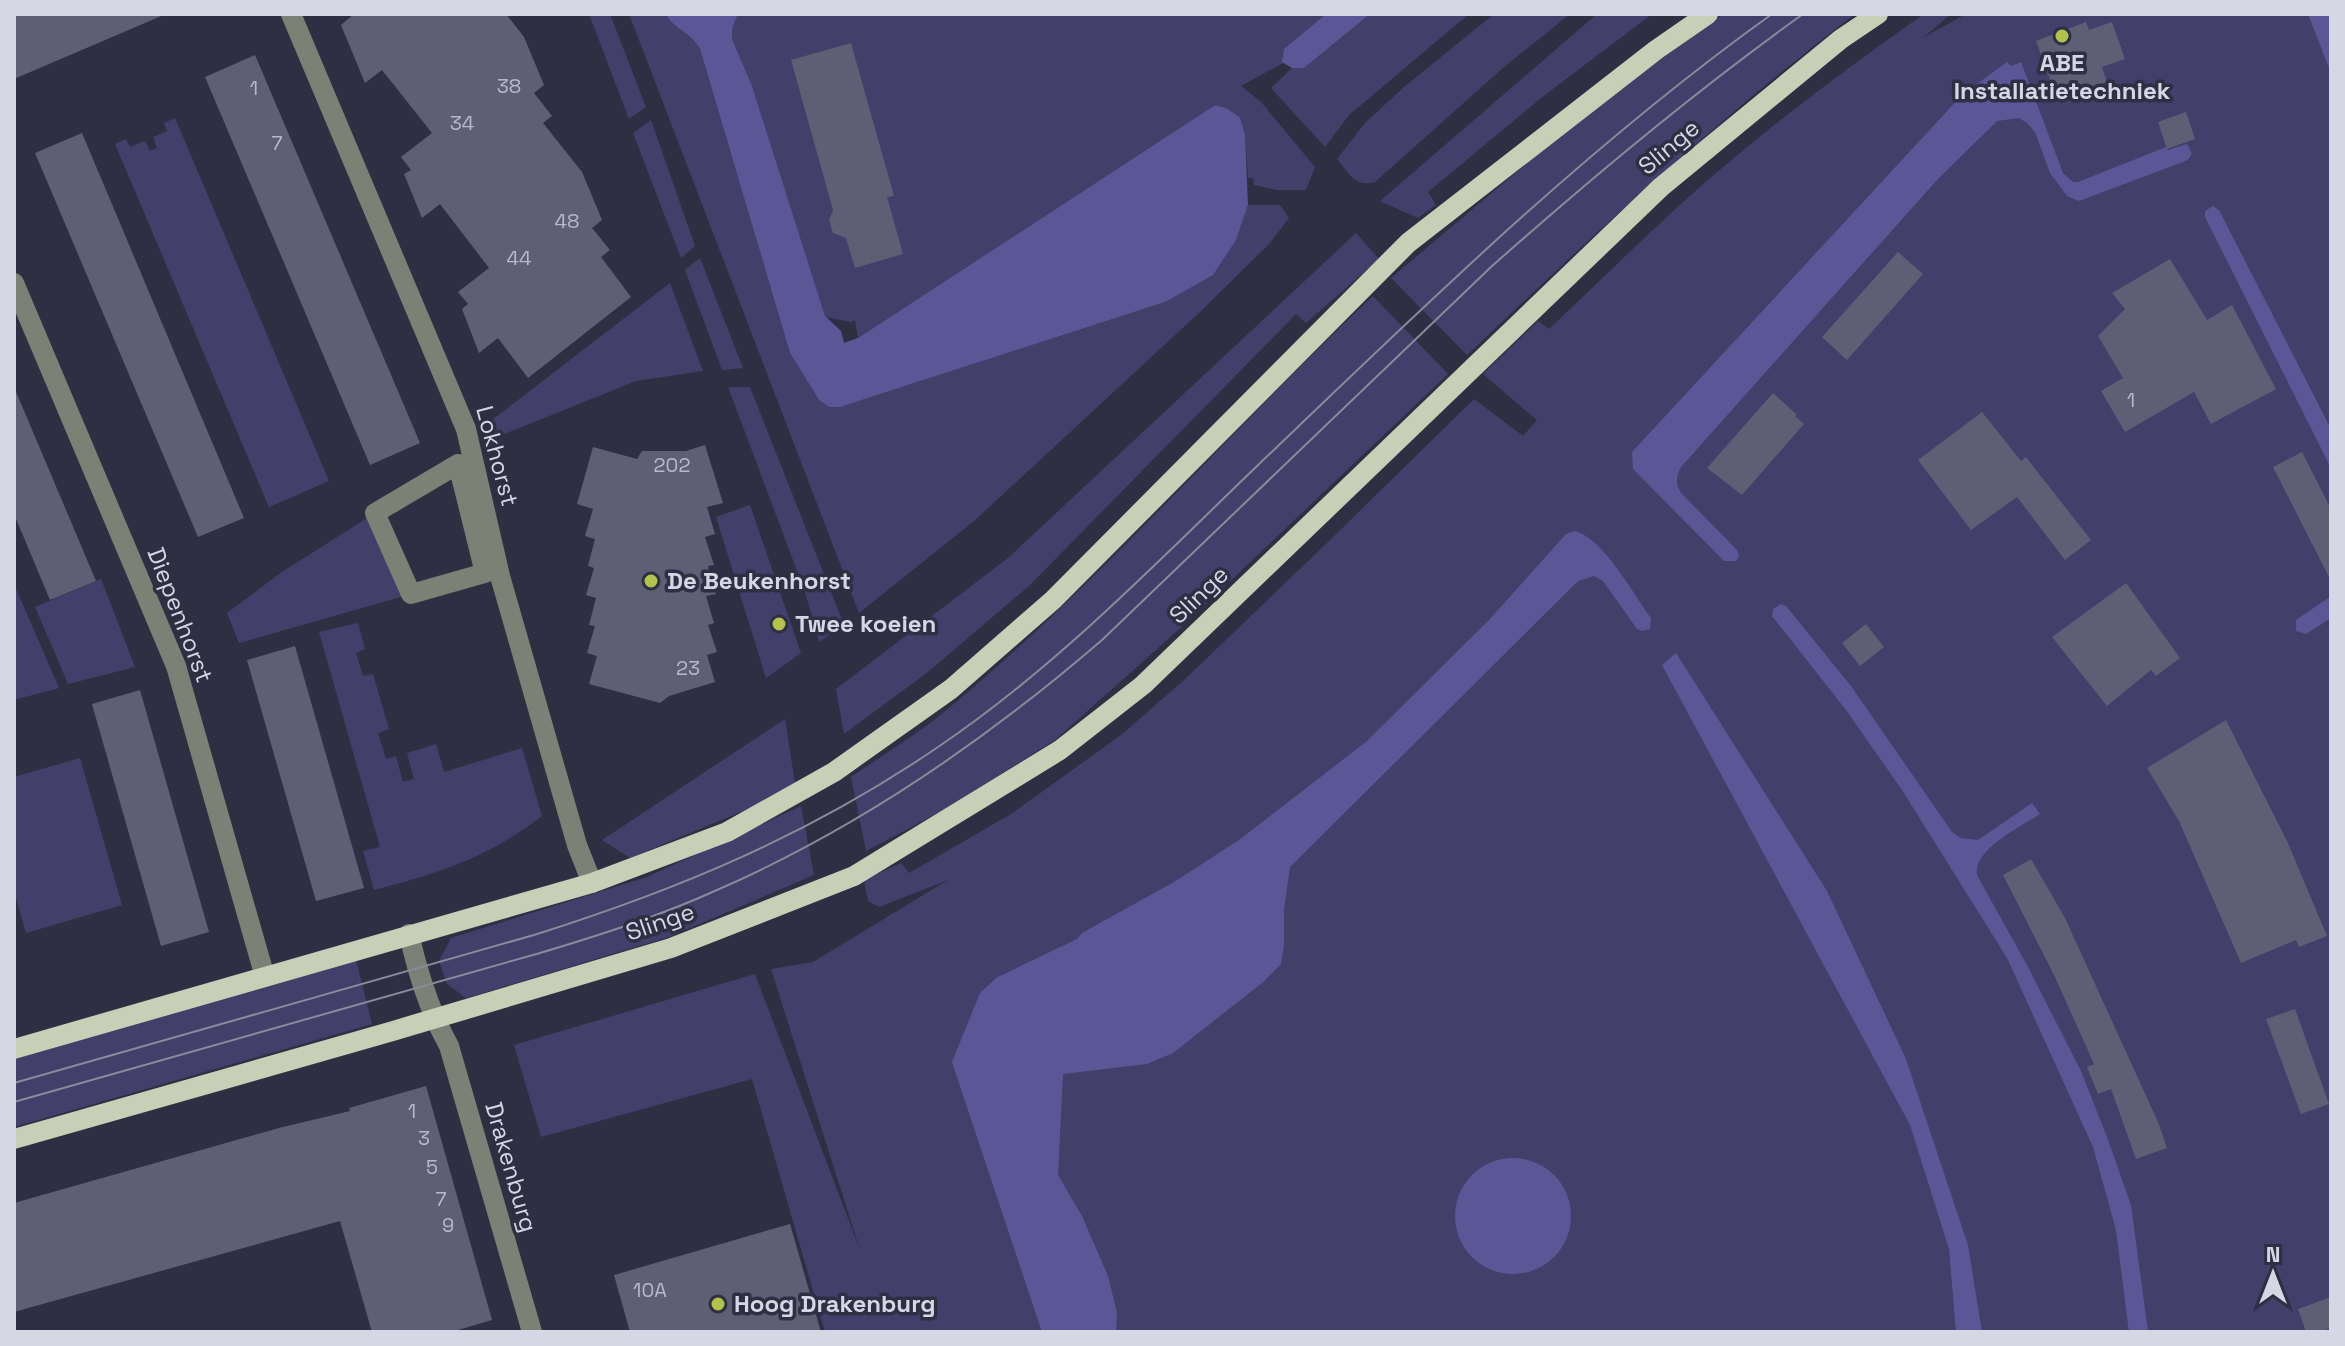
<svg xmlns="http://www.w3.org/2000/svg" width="2345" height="1346" font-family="'Space Grotesk',sans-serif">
<rect width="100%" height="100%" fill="#2f2f44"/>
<!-- green -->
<path fill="#423f6b" d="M 589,14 L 610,14 L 646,107 L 629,119 Z
M 629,14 L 666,14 C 674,30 690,31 700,49 L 790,353 L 819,400 L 829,407 L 840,407 L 1165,302 L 1236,240 L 1248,205 L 1280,205 L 1289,218 L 1269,244 L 1200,312 L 974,521 L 859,613 Z
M 738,14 L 1345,14 L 1294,57 L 1241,86 L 1261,102 L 1315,167 L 1306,190 L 1277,190 L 1254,185 L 1253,178 L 1248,178 L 1245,135 L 1215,105 L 858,338 L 855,320 L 851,322 L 825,317 L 752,86 L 732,39 L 732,29 Z
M 1370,14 L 1469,14 L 1349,115 L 1325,147 L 1271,88 L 1292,68 L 1304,68 Z
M 1494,14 L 1570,14 L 1504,67 L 1375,182 C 1355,188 1349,173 1337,159 L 1365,123 L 1404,87 Z
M 1597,14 L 1652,14 L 1541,98 L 1428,192 L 1436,205 L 1418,218 L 1380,201 Z
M 1723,14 L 1855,14 C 1717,119 1592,236 1467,355 L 1391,278 L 1578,120 Z
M 1924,14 L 1951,14 L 1924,37 L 1966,14 L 2331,14 L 2331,1332 L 825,1332 L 752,1079 L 541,1137 L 514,1045 L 755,974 L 860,1250 L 771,969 L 813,962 L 948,880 L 879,907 L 868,901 L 864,880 L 901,863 L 909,873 L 1011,814 L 1121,735 L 1183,681 L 1328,542 L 1474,399 L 1523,436 L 1537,420 L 1483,374 L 1538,321 L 1549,329 C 1600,281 1649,232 1701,186 C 1772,124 1847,68 1924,14 Z
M 175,118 L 329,481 L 269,507 L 115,144 L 126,139 L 130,147 L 145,141 L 150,151 L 157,148 L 153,137 L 167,131 L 164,123 Z
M 651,120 L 695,246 L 681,258 L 633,133 Z
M 1356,233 L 1379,259 L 1306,323 L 1296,314 L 1029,586 L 928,672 L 844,734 L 836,689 L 1008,558 Z
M 700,258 L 743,368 L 722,370 L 685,270 Z
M 670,283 L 703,371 L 636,381 L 497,437 L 492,420 Z
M 1373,296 L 1448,374 L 1185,624 L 1055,740 L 940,812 L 866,851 L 851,777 C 884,754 920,733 950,707 C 1102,581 1230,430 1373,296 Z
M 728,387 L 750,387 L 844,625 L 819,642 L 805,592 Z
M 750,505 L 801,653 L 766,678 L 716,517 Z
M 375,513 L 411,594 L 239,643 L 227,613 L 282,572 Z
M 101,579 L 135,667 L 68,684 L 35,607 Z
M 14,584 L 59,688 L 14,700 Z
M 358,623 L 365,649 L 356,653 L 363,676 L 373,674 L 389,729 L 378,733 L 386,759 L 396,756 L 403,782 L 414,779 L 407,753 L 436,744 L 444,772 L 522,748 L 542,816 C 485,859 441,872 374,890 L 363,851 L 380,847 L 319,632 Z
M 785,719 L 795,783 L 755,806 L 630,858 L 602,840 Z
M 80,758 L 122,905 L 26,933 L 14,891 L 14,777 Z
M 801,806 L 814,875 L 669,937 L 466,998 L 447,984 L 439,961 L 451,938 L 647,877 Z
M 356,960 L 372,1024 L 14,1127 L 14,1058 Z"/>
<!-- water -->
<path fill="#5b5796" d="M 666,14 L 738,14 L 732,29 L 732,39 L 752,86 L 825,316 L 841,331 L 844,343 L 858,338 L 1215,105 L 1228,109 L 1240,118 L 1245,135 L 1248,205 L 1236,240 L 1213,275 L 1165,302 L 840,407 L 829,407 L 819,400 L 790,353 L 700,49 C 690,31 674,30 666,14 Z
M 1326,14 L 1370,14 L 1304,68 L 1292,68 L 1282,62 L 1284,49 Z
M 2308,14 L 2331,14 L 2331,73 Z
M 2007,62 L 2011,66 L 2021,62 L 2063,173 L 2073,182 L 2078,182 L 2166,147 L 2168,150 L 2187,144 L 2192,154 L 2188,160 L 2079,201 L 2067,196 L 2050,173 L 2035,132 L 2027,123 L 2019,118 L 1997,121 L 1937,180 L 1681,467 C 1676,477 1675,483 1681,493 L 1737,550 L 1739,556 L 1736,561 L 1724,561 L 1633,469 L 1632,452 L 1962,95 Z
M 2213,206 L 2219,210 L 2331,429 L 2331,468 L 2205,217 L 2205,211 Z
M 1575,531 C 1604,539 1633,594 1651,618 L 1650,629 L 1642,631 L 1637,629 L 1603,581 L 1594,576 L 1578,581 L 1290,867 L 1284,909 L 1284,946 L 1281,964 L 1262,983 L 1173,1053 L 1147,1064 L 1063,1074 L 1058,1175 L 1082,1216 L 1108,1276 L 1117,1313 L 1116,1332 L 1042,1332 L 952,1062 L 980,993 L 996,978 L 1077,939 L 1082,933 L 1174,882 L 1239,840 L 1367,741 L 1489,620 L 1566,534 Z
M 2331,596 L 2331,618 L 2306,634 L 2296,631 L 2296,620 Z
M 1781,604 L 1786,606 L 1851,686 L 1952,832 L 1960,838 L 1978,840 L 2032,803 L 2040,814 C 2021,827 1973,849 1977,875 L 2028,967 L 2081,1071 L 2107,1137 L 2131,1205 L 2148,1332 L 2129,1332 L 2116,1230 L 2093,1147 L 2007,958 L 1902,790 L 1846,710 L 1772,616 L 1773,609 Z
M 1676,653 L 1827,891 L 1906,1059 L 1968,1245 L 1982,1332 L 1956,1332 L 1949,1249 L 1910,1125 L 1662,665 Z
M1455 1216a58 58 0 1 1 116 0a58 58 0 1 1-116 0Z"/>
<!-- building -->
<path fill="#5e5e75" d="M 14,14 L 166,14 L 14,79 Z
M 354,14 L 506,14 L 524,37 L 544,85 L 534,93 L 552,116 L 543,123 L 582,172 L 602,220 L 592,228 L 610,250 L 601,257 L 631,297 L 528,378 L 498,338 L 479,353 L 462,309 L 468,304 L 458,292 L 489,268 L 440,204 L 422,218 L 404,174 L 411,170 L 401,157 L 432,133 L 382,70 L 365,83 L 341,25 Z
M 2086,22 L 2089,30 L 2112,22 L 2125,59 L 2102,67 L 2107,82 L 2057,99 L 2036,41 Z
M 851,43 L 894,196 L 887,197 L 903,254 L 855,268 L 846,238 L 833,233 L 829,220 L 833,210 L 791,60 Z
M 255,55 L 420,443 L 370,465 L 205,77 Z
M 2186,112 L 2195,139 L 2167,149 L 2158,122 Z
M 82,133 L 244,518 L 198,537 L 35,153 Z
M 1898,252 L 1923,274 L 1847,360 L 1822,337 Z
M 2170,259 L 2207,320 L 2232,305 L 2276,389 L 2211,424 L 2194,392 L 2125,432 L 2101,391 L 2123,378 L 2098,336 L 2125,309 L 2112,293 Z
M 14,387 L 96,581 L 50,600 L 14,514 Z
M 1773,393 L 1797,415 L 1795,416 L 1804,424 L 1742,495 L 1707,468 Z
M 1982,412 L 2021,461 L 2026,457 L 2091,540 L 2065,560 L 2017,497 L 1971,530 L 1918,460 Z
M 705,445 L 723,503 L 707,507 L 715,534 L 705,537 L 714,565 L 708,566 L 716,594 L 706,596 L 714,623 L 708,625 L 717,652 L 707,655 L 715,682 L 669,696 L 660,703 L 589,684 L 597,656 L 587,653 L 595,626 L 589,625 L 596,598 L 586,595 L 594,568 L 588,566 L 595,539 L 585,536 L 593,509 L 577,504 L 593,447 L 637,459 L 642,451 L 686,451 Z
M 2302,452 L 2331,509 L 2331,581 L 2273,467 Z
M 2126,583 L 2180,658 L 2156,676 L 2151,670 L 2107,706 L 2052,637 Z
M 1866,624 L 1884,647 L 1860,666 L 1842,643 Z
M 295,646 L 364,888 L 316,901 L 247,660 Z
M 140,690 L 209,932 L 161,946 L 92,704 Z
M 2226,720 L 2287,841 L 2327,936 L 2299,947 L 2296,940 L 2241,963 L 2179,821 L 2147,768 Z
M 2031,859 L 2065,918 L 2158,1122 L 2167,1148 L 2136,1159 L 2111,1089 L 2098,1094 L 2087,1067 L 2094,1064 L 2054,975 L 2003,875 Z
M 2295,1009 L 2329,1104 L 2301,1114 L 2266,1019 Z
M 426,1086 L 492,1320 L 451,1332 L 372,1332 L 340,1221 L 14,1312 L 14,1203 L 279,1128 L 350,1111 L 349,1108 Z
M 790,1224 L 821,1332 L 630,1332 L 614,1275 Z
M 2331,1297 L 2331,1328 L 2319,1332 L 2306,1332 L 2298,1309 Z"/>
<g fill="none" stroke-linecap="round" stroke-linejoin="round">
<!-- minor -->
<path stroke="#7d8074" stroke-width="20" d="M 291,14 L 466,429 L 500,576 L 577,845 L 592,883
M 14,283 L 176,666 L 265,977
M 458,464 L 485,573 L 411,594 L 375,513 Z
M 409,934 C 418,974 429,1010 449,1046 L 532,1332"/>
<!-- major -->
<path stroke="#c9ceb7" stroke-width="20" d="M 14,1049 L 592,883 L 727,832 L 834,772 L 951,689 L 1053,600 L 1408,243 L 1656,50 L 1708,14
M 14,1139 L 393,1031 L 671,948 L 854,876 L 1060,750 L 1143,685 L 1661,187 L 1841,39 L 1878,14"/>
<!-- tram -->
<path stroke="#8a8a9b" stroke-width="2" d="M 14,1083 L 534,935 C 680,889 811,834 938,747 C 1055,668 1153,566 1255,468 C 1421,309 1585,148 1772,14
M 14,1102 L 540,953 C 600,935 660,916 717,890 C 859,828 985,741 1102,640 L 1491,267 C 1591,178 1694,92 1803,14"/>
</g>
<!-- markers -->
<g fill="#b3c24b" stroke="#2f2f44" stroke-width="3">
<circle cx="2062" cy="36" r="8"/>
<circle cx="651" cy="581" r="8"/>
<circle cx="779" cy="624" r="8"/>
<circle cx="718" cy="1304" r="8"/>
</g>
<g text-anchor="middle" stroke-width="7" stroke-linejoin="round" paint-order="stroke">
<!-- number labels -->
<g font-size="20" fill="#b8b9c8">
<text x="509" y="93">38</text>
<text x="254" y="95">1</text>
<text x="462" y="130">34</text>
<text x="277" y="150">7</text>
<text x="567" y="228">48</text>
<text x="519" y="265">44</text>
<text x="2131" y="407">1</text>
<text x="672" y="472">202</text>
<text x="688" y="675">23</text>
<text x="412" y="1118">1</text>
<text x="424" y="1145">3</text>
<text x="432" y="1174">5</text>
<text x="441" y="1206">7</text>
<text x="448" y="1232">9</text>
<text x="650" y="1297">10A</text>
</g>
<!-- poi labels -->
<g font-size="24" font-weight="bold" fill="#d6d7e4" stroke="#2f2f44" text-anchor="start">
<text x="2062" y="71" text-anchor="middle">ABE<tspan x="2062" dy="28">Installatietechniek</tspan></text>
<text x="667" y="589">De Beukenhorst</text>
<text x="795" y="632">Twee koeien</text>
<text x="734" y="1312">Hoog Drakenburg</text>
</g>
<!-- street labels -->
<g font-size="24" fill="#d6d7e4" stroke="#2f2f44">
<text transform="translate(1669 147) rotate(-40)" y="8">Slinge</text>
<text transform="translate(497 456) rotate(75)" y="8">Lokhorst</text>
<text transform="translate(1199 595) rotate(-44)" y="8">Slinge</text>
<text transform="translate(180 615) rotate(69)" y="8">Diepenhorst</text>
<text transform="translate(660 922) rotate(-19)" y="8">Slinge</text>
<text transform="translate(511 1167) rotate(74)" y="8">Drakenburg</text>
</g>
</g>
<!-- border -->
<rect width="2345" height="1346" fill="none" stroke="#d6d7e4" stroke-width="32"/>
<!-- north arrow -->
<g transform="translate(2273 1274)" stroke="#2f2f44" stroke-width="6" paint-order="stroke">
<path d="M0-6L14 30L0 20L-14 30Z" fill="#d6d7e4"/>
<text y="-12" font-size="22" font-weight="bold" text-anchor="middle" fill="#d6d7e4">N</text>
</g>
</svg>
